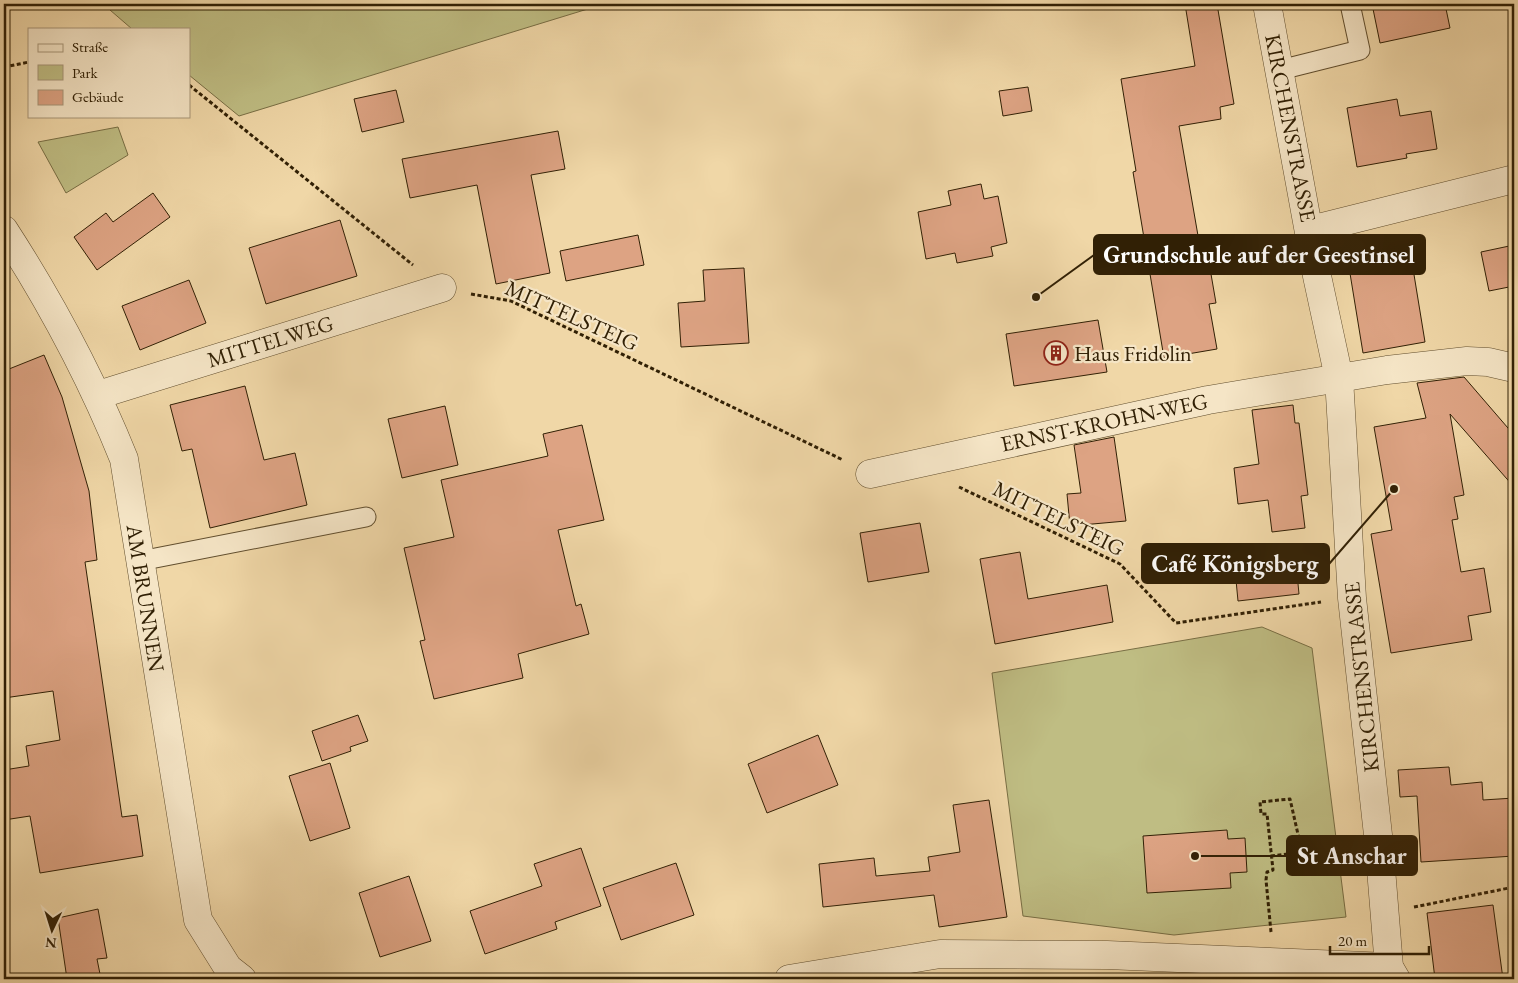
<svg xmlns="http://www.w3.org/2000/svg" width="1518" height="983" font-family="'EB Garamond',serif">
<rect width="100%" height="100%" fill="#f0d7a7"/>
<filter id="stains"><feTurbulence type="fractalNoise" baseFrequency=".004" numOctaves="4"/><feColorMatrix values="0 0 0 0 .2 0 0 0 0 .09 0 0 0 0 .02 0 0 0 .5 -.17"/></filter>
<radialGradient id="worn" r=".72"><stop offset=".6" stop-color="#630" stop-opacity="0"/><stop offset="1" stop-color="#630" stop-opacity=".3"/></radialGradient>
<!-- green -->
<path fill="#bfbd83" stroke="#786e44" d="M 108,4 L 604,4 L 239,116 L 189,75 L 189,29 L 132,29 L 110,10 Z
M 118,127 L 128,155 L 66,193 L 38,142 Z
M 1262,627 L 1312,648 L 1346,917 L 1174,935 L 1023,916 L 992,673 Z"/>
<!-- building -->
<path fill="#dda383" stroke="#312005" d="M 1185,4 L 1217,4 L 1234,104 L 1220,107 L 1221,119 L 1179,126 L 1201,253 L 1207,251 L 1216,303 L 1209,304 L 1217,349 L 1164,358 L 1133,172 L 1136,171 L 1121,79 L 1195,66 Z
M 1372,4 L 1445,4 L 1450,28 L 1380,43 Z
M 1028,87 L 1032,111 L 1003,116 L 999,91 Z
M 396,90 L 404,122 L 362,132 L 354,99 Z
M 1397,99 L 1400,116 L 1431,111 L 1437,149 L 1406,154 L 1407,158 L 1357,167 L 1347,108 Z
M 558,131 L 565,169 L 531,175 L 550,273 L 496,284 L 477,185 L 410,198 L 402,159 Z
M 981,184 L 984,199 L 998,196 L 1007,243 L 991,247 L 993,256 L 957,263 L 955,253 L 926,259 L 918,212 L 951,205 L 948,191 Z
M 153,193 L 170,217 L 97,270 L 74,237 L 106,213 L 113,222 Z
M 340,220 L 357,276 L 266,304 L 249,248 Z
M 638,235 L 644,265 L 566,281 L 560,251 Z
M 1409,244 L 1425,342 L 1363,353 L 1347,255 Z
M 1514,245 L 1514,286 L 1489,291 L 1481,252 Z
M 744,268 L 749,343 L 681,347 L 678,303 L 705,301 L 703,270 Z
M 189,280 L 206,323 L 140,350 L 122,306 Z
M 1098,320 L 1107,372 L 1014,386 L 1006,334 Z
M 44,355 L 62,397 L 89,491 L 97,560 L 85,562 L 122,817 L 137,815 L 143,856 L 40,873 L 30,816 L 4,820 L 4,770 L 29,766 L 26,746 L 60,740 L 53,691 L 4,698 L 4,371 Z
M 1464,377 L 1514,435 L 1514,487 L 1450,414 L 1464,495 L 1454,497 L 1458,519 L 1452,520 L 1461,572 L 1484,568 L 1491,612 L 1468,616 L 1472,640 L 1391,653 L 1371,534 L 1392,530 L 1374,427 L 1426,418 L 1417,383 Z
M 245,386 L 264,460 L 295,453 L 307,505 L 210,528 L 192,449 L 182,451 L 170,405 Z
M 1293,405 L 1295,423 L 1299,423 L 1308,495 L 1301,496 L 1305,528 L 1272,532 L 1268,500 L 1238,504 L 1234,468 L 1259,464 L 1252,410 Z
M 445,406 L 458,465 L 402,478 L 388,419 Z
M 582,425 L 604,520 L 558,530 L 576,606 L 581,604 L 589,634 L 518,654 L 523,678 L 434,699 L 420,641 L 425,640 L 404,548 L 454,537 L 441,480 L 548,456 L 543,434 Z
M 1114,437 L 1126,521 L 1070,526 L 1067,494 L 1081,493 L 1074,445 Z
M 920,523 L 929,572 L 868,582 L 860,533 Z
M 1020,552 L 1028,599 L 1107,585 L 1113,622 L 995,644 L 980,559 Z
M 1295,553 L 1299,594 L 1238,601 L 1234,559 Z
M 358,715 L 368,741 L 350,747 L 351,751 L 322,761 L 312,731 Z
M 818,735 L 838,785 L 767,813 L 748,764 Z
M 330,763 L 350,828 L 310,841 L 289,776 Z
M 1449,767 L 1451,785 L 1482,782 L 1483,800 L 1514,798 L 1514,856 L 1421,862 L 1417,796 L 1400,797 L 1398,770 Z
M 989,800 L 1007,917 L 939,927 L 934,895 L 823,907 L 819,864 L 874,858 L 876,876 L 930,871 L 928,857 L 960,852 L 953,805 Z
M 1227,830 L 1228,839 L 1245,838 L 1247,872 L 1230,873 L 1231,888 L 1147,893 L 1143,836 Z
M 581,848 L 601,906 L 555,922 L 557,929 L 485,954 L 470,911 L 542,886 L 534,864 Z
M 676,863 L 694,915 L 621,940 L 603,888 Z
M 409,876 L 431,941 L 380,957 L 359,893 Z
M 1493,905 L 1503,979 L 1435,979 L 1427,913 Z
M 98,909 L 107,958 L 97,959 L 101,979 L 67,979 L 58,918 Z"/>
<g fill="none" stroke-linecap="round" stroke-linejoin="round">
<!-- service casing -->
<g stroke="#614e2e" stroke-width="21">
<path id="service" d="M 1280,70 L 1360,50 L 1350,4
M 140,561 L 366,517"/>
</g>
<!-- minor casing -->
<g stroke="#614e2e" stroke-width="29">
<path id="minor" d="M 4,230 C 52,304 91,377 124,459 L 198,920 L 228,968 L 242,979
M 1310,230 L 1514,179
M 98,395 L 442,288
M 870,474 L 1208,400 L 1387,370 L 1467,361 L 1488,362 L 1514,368
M 789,979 L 940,954 L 1107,955 L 1389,967"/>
</g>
<!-- tertiary casing -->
<g stroke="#614e2e" stroke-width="29">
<path id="tertiary" d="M 1267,4 L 1317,276 L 1339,378 L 1352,598 L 1379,844 L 1389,967 L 1396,979"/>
</g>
<!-- path -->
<path stroke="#312005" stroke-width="3" stroke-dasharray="4 2.5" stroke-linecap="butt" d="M 4,67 L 29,62
M 189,85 L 413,265
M 471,294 L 511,301 L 843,460
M 959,487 L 1120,564 L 1176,623 L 1321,602
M 1271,856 L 1348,847
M 1414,907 L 1514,887
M 1271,932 L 1266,880 L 1267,872 L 1273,870 L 1267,814 L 1261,814 L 1260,802 L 1290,799 L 1302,852"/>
<!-- service -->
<use href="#service" stroke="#f5e5c6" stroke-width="19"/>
<!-- minor -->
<use href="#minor" stroke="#f5e5c6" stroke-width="28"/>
<!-- tertiary -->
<use href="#tertiary" stroke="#f5e5c6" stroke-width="28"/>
</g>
<!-- icons -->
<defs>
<g id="building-ring" transform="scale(1.25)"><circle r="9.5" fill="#f5e5c6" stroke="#8f2418" stroke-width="1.5"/><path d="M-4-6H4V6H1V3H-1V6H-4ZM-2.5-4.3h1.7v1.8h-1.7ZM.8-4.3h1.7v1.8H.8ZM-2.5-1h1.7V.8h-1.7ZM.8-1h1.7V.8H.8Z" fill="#8f2418"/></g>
</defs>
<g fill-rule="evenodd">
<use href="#building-ring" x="1056" y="353"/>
</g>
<g text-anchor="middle" stroke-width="4.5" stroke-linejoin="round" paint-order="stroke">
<!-- street labels -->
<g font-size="22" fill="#312005" stroke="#f5e5c6">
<text transform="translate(1291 128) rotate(79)" y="8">KIRCHENSTRASSE</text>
<text transform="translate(572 315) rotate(24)" y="8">MITTELSTEIG</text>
<text transform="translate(270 341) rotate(-17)" y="8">MITTELWEG</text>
<text transform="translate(1104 422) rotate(-12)" y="8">ERNST-KROHN-WEG</text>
<text transform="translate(1059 518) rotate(26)" y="8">MITTELSTEIG</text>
<text transform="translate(146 598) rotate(81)" y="8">AM BRUNNEN</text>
<text transform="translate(1361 677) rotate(-96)" y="8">KIRCHENSTRASSE</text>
</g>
<!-- poi labels -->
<g font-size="22" fill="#312005" stroke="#f5e5c6" text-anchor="start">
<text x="1074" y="361">Haus Fridolin</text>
</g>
</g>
<!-- callouts -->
<path fill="none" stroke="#312005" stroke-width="2" d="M1036 297L1094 255M1394 489L1329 564M1195 856L1287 856"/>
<g fill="#312005" stroke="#f5e5c6" stroke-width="2">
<circle cx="1036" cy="297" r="5"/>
<circle cx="1394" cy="489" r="5"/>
<circle cx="1195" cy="856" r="5"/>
</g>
<g fill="#312005" stroke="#312005" stroke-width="2">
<rect x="1094" y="235" width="331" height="39" rx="5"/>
<rect x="1142" y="544" width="187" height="39" rx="5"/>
<rect x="1287" y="836" width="130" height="39" rx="5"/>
</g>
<g font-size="24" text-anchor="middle" font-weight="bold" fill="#fff">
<text x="1259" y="263">Grundschule auf der Geestinsel</text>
<text x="1235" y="572">Café Königsberg</text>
<text x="1352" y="864">St Anschar</text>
</g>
<!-- margin -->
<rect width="1518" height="983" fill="none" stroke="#f0d7a7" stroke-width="20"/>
<rect x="5" y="5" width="1508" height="973" fill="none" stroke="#312005" stroke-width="2.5"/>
<rect x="10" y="10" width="1498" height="963" fill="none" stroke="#312005"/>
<!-- legend -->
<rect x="28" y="28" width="162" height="90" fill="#f5e5c6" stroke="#a79679"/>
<rect x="38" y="44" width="25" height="8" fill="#f5e5c6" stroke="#a79679"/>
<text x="72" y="52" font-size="15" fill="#312005">Straße</text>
<rect x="38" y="65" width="25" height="15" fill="#bfbd83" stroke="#a79679"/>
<text x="72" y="78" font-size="15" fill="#312005">Park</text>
<rect x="38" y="90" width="25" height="15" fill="#dda383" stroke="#a79679"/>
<text x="72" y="102" font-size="15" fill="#312005">Gebäude</text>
<!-- north arrow -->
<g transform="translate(52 930) rotate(184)" stroke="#f5e5c6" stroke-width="4" paint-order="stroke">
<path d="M0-4L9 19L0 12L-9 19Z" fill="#312005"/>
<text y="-8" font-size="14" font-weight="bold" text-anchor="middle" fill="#312005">N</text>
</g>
<!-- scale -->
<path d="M1330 946v8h99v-8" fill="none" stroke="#312005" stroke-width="2.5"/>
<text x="1338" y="946" font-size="15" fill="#312005" stroke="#f5e5c6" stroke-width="4" paint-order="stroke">20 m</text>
<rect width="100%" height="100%" filter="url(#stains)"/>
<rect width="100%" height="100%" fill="url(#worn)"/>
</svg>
